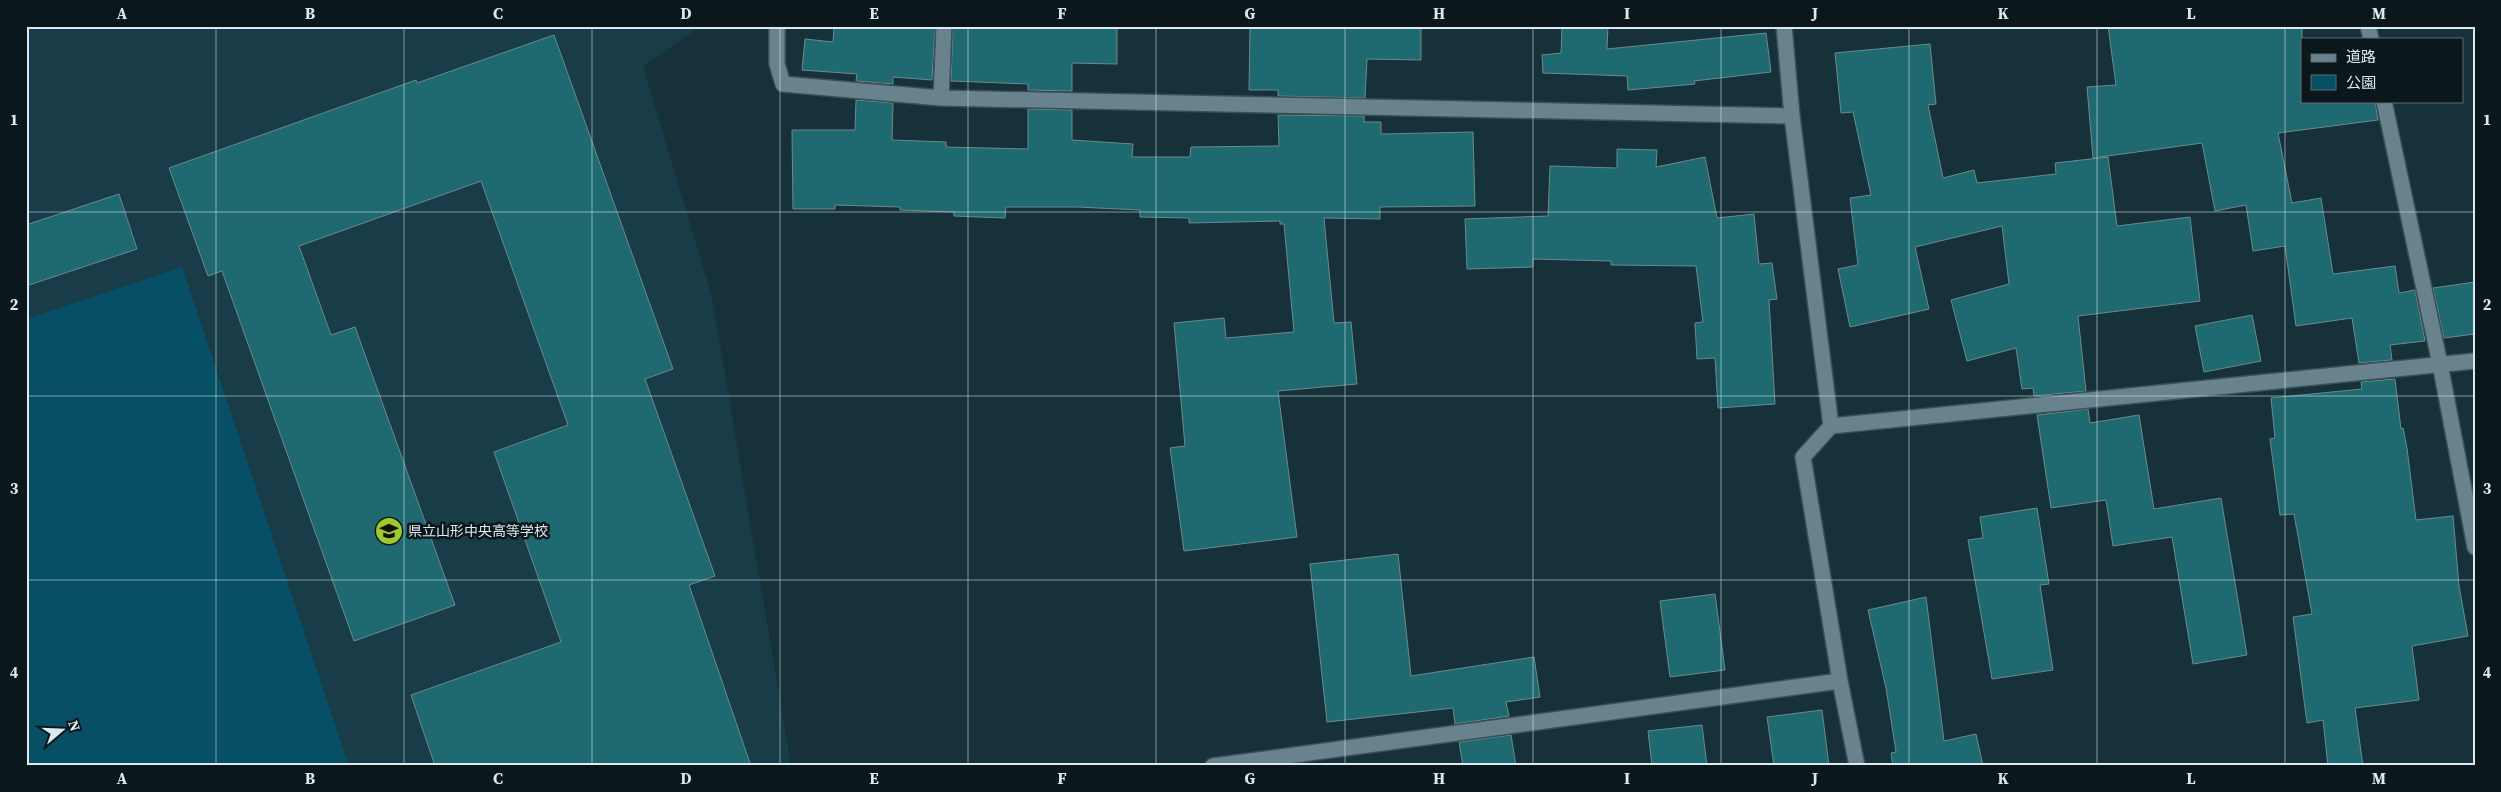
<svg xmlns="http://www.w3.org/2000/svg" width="2501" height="792" font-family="'Source Serif 4','Noto Sans JP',serif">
<rect width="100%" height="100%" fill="#17313a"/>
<!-- built -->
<path fill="#183c48" d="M 26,26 L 701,26 L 643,66 L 712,297 L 791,766 L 26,766 Z"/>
<!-- green -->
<path fill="#074f64" d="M 182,267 L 349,766 L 26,766 L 26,319 Z"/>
<!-- building -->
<path fill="#1f6a70" stroke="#6b8a8d" d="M 834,26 L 935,26 L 932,80 L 893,77 L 893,84 L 856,81 L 857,74 L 802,70 L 805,39 L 833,42 Z
M 953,26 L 1117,26 L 1117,64 L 1072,63 L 1072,91 L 1028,90 L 1028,84 L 951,81 Z
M 1250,26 L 1421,26 L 1421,60 L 1367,59 L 1365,98 L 1278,96 L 1278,90 L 1249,90 Z
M 1562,26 L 1608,26 L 1607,49 L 1766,33 L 1771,72 L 1694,81 L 1695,84 L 1628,90 L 1627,76 L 1543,73 L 1542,55 L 1561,53 Z
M 2108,26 L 2302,26 L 2302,101 L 2375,101 L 2378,120 L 2278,133 L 2292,203 L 2321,198 L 2333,274 L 2395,266 L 2399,293 L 2415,290 L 2425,341 L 2390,345 L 2392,360 L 2359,363 L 2352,318 L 2296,326 L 2285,246 L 2253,251 L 2246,205 L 2215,211 L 2202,143 L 2093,158 L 2087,87 L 2116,85 Z
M 554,35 L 673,369 L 645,379 L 715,576 L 689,585 L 751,766 L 435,766 L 411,695 L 561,642 L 494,452 L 568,425 L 481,181 L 299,246 L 331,335 L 355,327 L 455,605 L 354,641 L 222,271 L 208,276 L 169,168 L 416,80 L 417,83 Z
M 1930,44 L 1936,104 L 1928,105 L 1943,178 L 1974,170 L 1977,183 L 2056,174 L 2055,163 L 2108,157 L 2117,226 L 2190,217 L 2200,301 L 2078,316 L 2086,391 L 2034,396 L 2033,388 L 2022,389 L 2016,348 L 1967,361 L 1951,300 L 2009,284 L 2002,226 L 1915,247 L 1929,309 L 1850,327 L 1838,269 L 1858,265 L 1850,198 L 1871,195 L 1853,112 L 1841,113 L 1835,53 Z
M 856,100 L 893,103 L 892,140 L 946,142 L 946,147 L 1028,149 L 1028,109 L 1072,110 L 1072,140 L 1133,144 L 1132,157 L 1190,157 L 1191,147 L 1279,146 L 1278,115 L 1364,116 L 1364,122 L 1381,122 L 1381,134 L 1473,132 L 1475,206 L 1380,207 L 1380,219 L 1324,218 L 1334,323 L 1351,322 L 1357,384 L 1278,391 L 1297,537 L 1184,551 L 1170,448 L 1185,446 L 1174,323 L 1224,318 L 1226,338 L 1294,332 L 1284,224 L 1280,224 L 1280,221 L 1189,223 L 1189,218 L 1140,217 L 1140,210 L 1077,207 L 1006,207 L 1005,218 L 954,216 L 954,212 L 900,210 L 900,207 L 835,205 L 835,209 L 793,209 L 792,130 L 855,130 Z
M 1617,149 L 1657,150 L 1656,167 L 1705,157 L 1717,218 L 1754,214 L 1759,264 L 1772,263 L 1777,299 L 1769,300 L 1775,404 L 1718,408 L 1715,358 L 1697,359 L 1695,323 L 1703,322 L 1696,266 L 1611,265 L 1611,261 L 1533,259 L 1533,267 L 1467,269 L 1465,219 L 1548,216 L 1550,166 L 1617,168 Z
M 119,194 L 137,249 L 26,286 L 26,225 Z
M 2475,282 L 2475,334 L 2444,338 L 2433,288 Z
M 2252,315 L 2261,361 L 2204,372 L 2195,326 Z
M 2395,379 L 2401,429 L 2403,428 L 2407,448 L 2416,520 L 2453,516 L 2459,586 L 2468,636 L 2412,646 L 2419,700 L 2355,708 L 2363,766 L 2328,766 L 2323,720 L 2307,723 L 2293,617 L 2312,614 L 2294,514 L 2280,515 L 2270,439 L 2275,438 L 2271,398 L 2362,389 L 2361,382 Z
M 2088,409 L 2090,423 L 2139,415 L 2154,509 L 2221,498 L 2247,655 L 2193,664 L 2172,537 L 2113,546 L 2106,500 L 2051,508 L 2037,415 Z
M 2037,508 L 2049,584 L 2040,585 L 2053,670 L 1992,679 L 1968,540 L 1983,538 L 1980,517 Z
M 1398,554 L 1411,676 L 1534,657 L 1540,697 L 1506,702 L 1509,716 L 1455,724 L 1453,708 L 1327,722 L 1310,564 Z
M 1715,594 L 1725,670 L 1670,677 L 1660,601 Z
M 1926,597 L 1944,741 L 1976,734 L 1983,766 L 1893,766 L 1891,753 L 1896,752 L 1886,688 L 1868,610 Z
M 1822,710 L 1829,766 L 1774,766 L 1767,717 Z
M 1702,725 L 1707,766 L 1652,766 L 1648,731 Z
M 1511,735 L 1516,766 L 1463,766 L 1459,742 Z"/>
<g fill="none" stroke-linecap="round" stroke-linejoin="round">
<!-- minor casing -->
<g stroke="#3a4f57" stroke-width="18">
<path id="minor" d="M 777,26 L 777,64 L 783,84 L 941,98 L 1792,116
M 2368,26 L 2371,39
M 941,98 L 944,26
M 2384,101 L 2440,364 L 2475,547
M 1831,426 L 2475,361
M 1840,681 L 1857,766
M 1213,766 L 1840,681 L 1803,457 L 1831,426 L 1792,116 L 1784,26"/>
</g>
<!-- minor -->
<use href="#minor" stroke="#68838e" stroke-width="15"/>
</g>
<!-- grid -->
<path fill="none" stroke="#dbeaf0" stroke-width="1" stroke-opacity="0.55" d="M 216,26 L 216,766M 404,26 L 404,766M 592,26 L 592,766M 780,26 L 780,766M 968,26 L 968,766M 1156,26 L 1156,766M 1345,26 L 1345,766M 1533,26 L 1533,766M 1721,26 L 1721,766M 1909,26 L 1909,766M 2097,26 L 2097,766M 2285,26 L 2285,766M 26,212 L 2475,212M 26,396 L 2475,396M 26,580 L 2475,580"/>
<!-- icons -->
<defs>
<g id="school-disc" transform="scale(1.4375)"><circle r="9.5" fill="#a0c92c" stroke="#0c171b"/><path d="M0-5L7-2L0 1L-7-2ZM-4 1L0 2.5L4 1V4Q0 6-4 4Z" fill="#111"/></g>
</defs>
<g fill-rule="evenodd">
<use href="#school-disc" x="389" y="531"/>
</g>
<g text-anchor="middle" stroke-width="5" stroke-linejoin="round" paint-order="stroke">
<!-- poi labels -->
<g font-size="14" fill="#dbeaf0" stroke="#0c171b" text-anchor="start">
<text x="408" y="536">県立山形中央高等学校</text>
</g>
</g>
<!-- border -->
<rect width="2501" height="792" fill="none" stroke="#0c171b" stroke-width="55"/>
<!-- legend -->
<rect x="2301" y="38" width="162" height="65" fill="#0c171b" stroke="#5f6b70"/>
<rect x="2311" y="54" width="25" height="8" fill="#68838e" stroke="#5f6b70"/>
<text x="2346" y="62" font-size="15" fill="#dbeaf0">道路</text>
<rect x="2311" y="75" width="25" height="15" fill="#074f64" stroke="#5f6b70"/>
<text x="2346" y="88" font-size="15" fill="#dbeaf0">公園</text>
<!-- north arrow -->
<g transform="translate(62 730) rotate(71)" stroke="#0c171b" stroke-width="4" paint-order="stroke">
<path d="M0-4L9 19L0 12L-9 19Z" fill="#dbeaf0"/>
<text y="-8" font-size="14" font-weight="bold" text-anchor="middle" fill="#dbeaf0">N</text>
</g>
<rect x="28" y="28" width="2446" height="736" fill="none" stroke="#dbeaf0" stroke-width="2"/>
<g font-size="16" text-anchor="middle" font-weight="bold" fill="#dbeaf0">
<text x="122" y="19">A</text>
<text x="310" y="19">B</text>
<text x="498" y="19">C</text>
<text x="686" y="19">D</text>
<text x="874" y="19">E</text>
<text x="1062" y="19">F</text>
<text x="1250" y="19">G</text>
<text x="1439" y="19">H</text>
<text x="1627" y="19">I</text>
<text x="1815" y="19">J</text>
<text x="2003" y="19">K</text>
<text x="2191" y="19">L</text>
<text x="2379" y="19">M</text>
<text x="14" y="125">1</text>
<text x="2487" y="125">1</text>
<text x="14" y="310">2</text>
<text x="2487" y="310">2</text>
<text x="14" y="494">3</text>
<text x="2487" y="494">3</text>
<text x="14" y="678">4</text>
<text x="2487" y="678">4</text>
<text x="122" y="784">A</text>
<text x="310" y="784">B</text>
<text x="498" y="784">C</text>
<text x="686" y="784">D</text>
<text x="874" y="784">E</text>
<text x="1062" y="784">F</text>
<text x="1250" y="784">G</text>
<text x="1439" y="784">H</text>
<text x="1627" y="784">I</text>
<text x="1815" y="784">J</text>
<text x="2003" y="784">K</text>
<text x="2191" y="784">L</text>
<text x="2379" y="784">M</text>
</g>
</svg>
